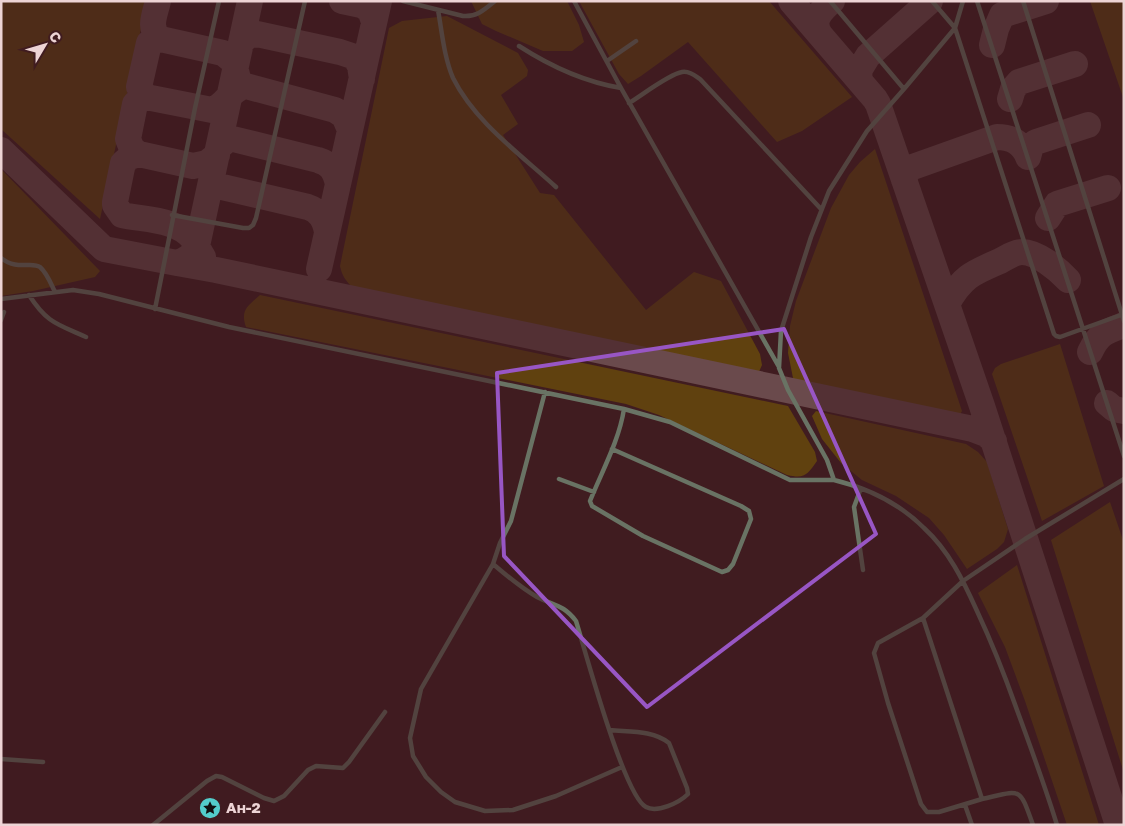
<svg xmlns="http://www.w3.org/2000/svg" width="1125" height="826" font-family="'Golos Text',sans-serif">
<rect width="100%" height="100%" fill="#401c20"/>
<!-- green -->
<path fill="#60410f" d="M 1,1 L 147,1 L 100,219 L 1,129 Z
M 471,1 L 567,1 L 579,25 L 584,42 L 572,51 L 543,51 L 496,31 L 482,24 Z
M 579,1 L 769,1 L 852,97 L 802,131 L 777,142 L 688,42 L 641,76 L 628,84 L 619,74 Z
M 1090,1 L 1124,1 L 1124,100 Z
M 447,16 L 518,53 L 528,70 L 527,76 L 501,95 L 518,124 L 503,135 L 540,193 L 554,195 L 646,310 L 694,272 L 721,281 L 760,354 L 762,365 L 758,374 L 353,288 C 346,281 342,276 340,266 L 389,28 L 402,21 Z
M 875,149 L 962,411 L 959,416 L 794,383 L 788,353 L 790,326 L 796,301 L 831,208 L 849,175 L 860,162 Z
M 1,169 L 100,271 L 95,277 L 33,291 L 1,296 Z
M 260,295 L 788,406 L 815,452 L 817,461 C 807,475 805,479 787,475 L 659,415 L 626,404 L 246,327 C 240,310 248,306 260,295 Z
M 1060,344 L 1104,486 L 1042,521 L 992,374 L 995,368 L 1001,364 Z
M 816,411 L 966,444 L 978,452 L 987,462 L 1008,529 L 1004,542 L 997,549 L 967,569 L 944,535 L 929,518 L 896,496 L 862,480 L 841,463 L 822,439 L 812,416 Z
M 1110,502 L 1124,543 L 1124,773 L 1051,540 Z
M 1017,565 L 1099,825 L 1067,825 L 1025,701 L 1005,647 L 978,593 Z"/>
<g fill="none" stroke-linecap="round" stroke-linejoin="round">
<!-- taxiway -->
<path stroke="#6a4a4c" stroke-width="26" d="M 158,1 C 155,15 148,27 159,38
M 342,1 L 361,5 L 370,10 L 374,22
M 791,1 L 875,99 L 878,104 L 982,406 L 1118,825
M 821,36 C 810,22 820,11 832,1
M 241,43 L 247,36 L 257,34 L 340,52 L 355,57 L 360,66 L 362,79
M 992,45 L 996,29 L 1002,15 L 1046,1
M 862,84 L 859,77 L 860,69 L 868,56 L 930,1
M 146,97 L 139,87 L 149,43 L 156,38 L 223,53 L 234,62 L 238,79
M 1010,99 L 1013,89 L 1019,82 L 1075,64
M 219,147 L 227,140 L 233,139 L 318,160 C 331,164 335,171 338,184
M 1,150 L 104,249 L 177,263 C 186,260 193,256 197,246 L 250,1
M 139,154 L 132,149 L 128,139 L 135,104 L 140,99 L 146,97 L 212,110 C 226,105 230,89 246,86 L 335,110 L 344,116 L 350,130
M 1028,157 L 1031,146 L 1036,142 L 1088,125
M 904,180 L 906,174 L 910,168 L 997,137 C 1011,137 1023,143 1028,157
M 208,195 L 212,189 L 218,186 L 308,207 C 320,211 325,220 327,232
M 1048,218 L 1057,204 L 1108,188
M 203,257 C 199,251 197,245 193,239 C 178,219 145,220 122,215 L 115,205 L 115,202 L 123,163 L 130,157 L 139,154 L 193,166 L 207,163 L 217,155
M 177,263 L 216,270 L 973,429 L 986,434 L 994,441
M 319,269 L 379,1
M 947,304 C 962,277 972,273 1000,261 C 1006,258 1014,252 1022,252 C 1037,252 1058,269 1068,280
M 1090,352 C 1099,333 1105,332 1124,325
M 1107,403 L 1114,409 L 1124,411"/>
<!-- service -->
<path stroke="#697364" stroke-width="4.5" d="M 403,1 L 463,16 C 477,17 484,10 495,1
M 574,1 L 621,88 L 779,367
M 830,1 L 904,89
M 932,1 L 955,28 L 1054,334 L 1056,336 L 1060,337 L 1121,315
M 963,1 L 955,28 L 904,89 L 867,131 L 829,191 L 811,237 L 781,331 L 779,368 L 788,390 L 827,460 L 834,480 C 867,488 900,504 924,528 C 949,551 963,580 977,611 C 992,643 1005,676 1017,710 C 1031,748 1045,786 1057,825
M 977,1 L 1124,456
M 1023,1 L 1124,321
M 438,10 C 442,32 444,57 453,78 C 475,122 520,154 556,187
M 519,46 C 550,66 585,82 621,88
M 607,61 L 636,41
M 629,103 C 641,96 669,74 682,72 C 689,71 694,75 700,79 L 821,209
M 172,215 L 243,228 L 249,228 L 253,225 L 256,218 L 261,196 L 305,1
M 1,258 C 17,271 32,261 40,267 C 47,273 51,284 55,292
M 29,295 C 47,323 57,324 86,337
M 1,299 L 73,290 L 99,294 L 229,327 L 624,409 L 670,422 L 790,480 L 834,480
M 155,309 L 195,108 L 219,1
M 1,320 L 4,312
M 545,392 L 511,521 L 500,543 L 493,564 C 507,576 521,588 537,597 C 554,606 563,604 576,621 C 585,650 624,796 646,807 C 657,813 679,803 688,794 L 687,788 L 669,743 C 653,730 629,732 610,730
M 612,449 L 741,506 L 749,511 L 751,519 L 733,564 L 728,570 L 722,572 L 643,536 L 592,506 L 590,501 C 602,471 619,441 624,409
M 559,479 L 594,492
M 861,488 L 854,507 L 863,570
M 493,564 L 421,689 L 410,738 L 413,756 L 426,777 L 441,792 L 455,802 L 485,811 L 513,810 L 556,796 L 622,767
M 923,618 L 982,799 L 939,812 L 927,812 L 921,804 L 888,703 L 874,653 L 878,643 L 923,618 L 963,581 L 1025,539 L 1124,479
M 1,759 L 43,762
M 982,799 C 1022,790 1019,786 1033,825
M 965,805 L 972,825
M 153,825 L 207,781 L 216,776 L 222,777 L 264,798 L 274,801 L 284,796 L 308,770 L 316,766 L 343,768 L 349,762 L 385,712"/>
</g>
<!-- marked area -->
<path d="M0 0H1125V826H0ZM 784,329 L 876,534 L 647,707 L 504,556 L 497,373 Z" fill="#401c20" fill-opacity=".55" fill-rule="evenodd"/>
<path fill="none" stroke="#9856c4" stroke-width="4" stroke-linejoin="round" d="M 784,329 L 876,534 L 647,707 L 504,556 L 497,373 Z"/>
<!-- icons -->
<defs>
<g id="sight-disc" transform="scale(1.125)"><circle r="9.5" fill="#53cdcb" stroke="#401c20"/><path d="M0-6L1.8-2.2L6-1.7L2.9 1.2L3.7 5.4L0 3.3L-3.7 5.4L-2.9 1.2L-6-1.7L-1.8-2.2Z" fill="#111"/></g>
</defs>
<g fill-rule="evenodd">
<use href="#sight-disc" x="210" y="808"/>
</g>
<g text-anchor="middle" stroke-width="4.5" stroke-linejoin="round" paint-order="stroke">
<!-- poi labels -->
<g font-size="15" font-weight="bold" fill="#edd4d5" stroke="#401c20" text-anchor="start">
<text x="226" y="813">Ан-2</text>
</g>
</g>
<!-- border -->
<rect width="1125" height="826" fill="none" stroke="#edd4d5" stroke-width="5"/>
<!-- north arrow -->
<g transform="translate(45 45) rotate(52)" stroke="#401c20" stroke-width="4" paint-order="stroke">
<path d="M0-4L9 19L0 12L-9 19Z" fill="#edd4d5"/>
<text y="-8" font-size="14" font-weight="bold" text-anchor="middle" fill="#edd4d5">С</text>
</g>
</svg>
